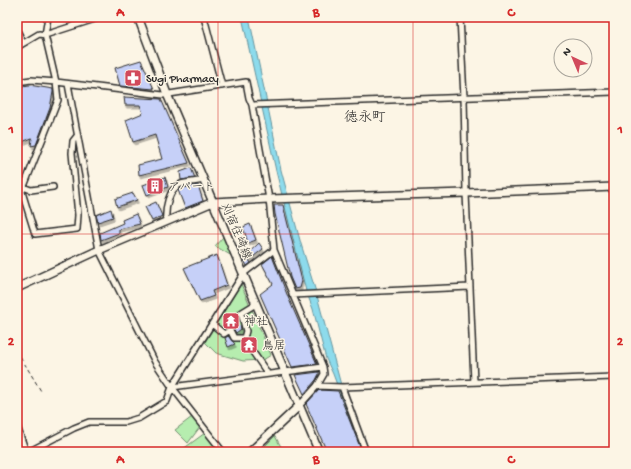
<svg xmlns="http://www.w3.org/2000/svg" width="631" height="469" font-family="'Gochi Hand','Klee One',sans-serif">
<defs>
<filter id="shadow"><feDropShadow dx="1.5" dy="3" stdDeviation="0" flood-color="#0004"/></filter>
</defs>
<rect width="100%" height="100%" fill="#fcf5e5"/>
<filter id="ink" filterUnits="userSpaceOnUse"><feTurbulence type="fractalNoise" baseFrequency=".025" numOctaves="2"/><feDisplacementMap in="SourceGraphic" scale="8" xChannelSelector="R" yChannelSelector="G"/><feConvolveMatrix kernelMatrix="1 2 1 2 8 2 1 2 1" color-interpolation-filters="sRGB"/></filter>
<g filter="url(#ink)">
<!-- green -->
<path fill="#b6edaf" stroke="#708c6d" d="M 223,237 L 232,256 L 215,246 Z
M 241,284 L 271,355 L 263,360 L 243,361 L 216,353 L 205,342 Z
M 192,417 L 200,427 L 188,443 L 175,430 Z
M 205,433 L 219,452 L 179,452 Z
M 275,436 L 284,452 L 269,452 L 265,446 Z"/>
<!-- water -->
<path fill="#8ddbec" stroke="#66959f" d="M 242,17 L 249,17 L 281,170 L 301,244 L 316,292 L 341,385 L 365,452 L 362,452 L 333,374 L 326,359 L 313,309 L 306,291 L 276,171 Z"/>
<!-- building -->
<path fill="#c6d0f8" stroke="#2b2b2b" filter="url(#shadow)" d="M 141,60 L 154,89 L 120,86 L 115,68 Z
M 29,85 L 53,89 L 53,92 L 50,108 L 36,145 L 31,146 L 32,138 L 17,144 L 17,87 Z
M 124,97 L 161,99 L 189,163 L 139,175 L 138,165 L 162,159 L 155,135 L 133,142 L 126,120 L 143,113 L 140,105 L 125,105 Z
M 191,168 L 195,178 L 181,180 L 180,172 Z
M 165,177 L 168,187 L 147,195 L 143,185 Z
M 198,185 L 203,201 L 185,208 L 178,190 L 183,188 Z
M 133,193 L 137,200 L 117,207 L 115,199 Z
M 156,202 L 162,216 L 152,221 L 145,207 Z
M 274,205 L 283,205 L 302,281 L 300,288 L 295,289 L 290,277 L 275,214 Z
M 111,209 L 113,217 L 98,222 L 96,215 Z
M 136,214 L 140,224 L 119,229 L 119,233 L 101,240 L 100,233 L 123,223 L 122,220 Z
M 250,224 L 256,240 L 248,243 L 243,227 Z
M 259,243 L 263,249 L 249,260 L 251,263 L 247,266 L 243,258 Z
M 217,255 L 227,285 L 212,291 L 214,296 L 200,301 L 184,268 Z
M 272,256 L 288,297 L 317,364 L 292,367 L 260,294 L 273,284 L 262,264 Z
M 234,314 L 237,324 L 239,326 L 240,325 L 241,329 L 236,333 L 233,328 L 229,326 L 225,320 Z
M 228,336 L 235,344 L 228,347 L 225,338 Z
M 319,372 L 319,374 L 316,380 L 304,394 L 295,375 Z
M 319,390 L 338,391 L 362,452 L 327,452 L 306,404 Z"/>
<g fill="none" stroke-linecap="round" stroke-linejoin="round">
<!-- street casing -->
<g stroke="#2b2b2b" stroke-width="8">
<path id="street" d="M 204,17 L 222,86
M 460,17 L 464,98 L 466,193 L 474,382
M 17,30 L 23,43
M 17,47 L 39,34 L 45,35 L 101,17
M 17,82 L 31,80 L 56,82 L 163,95 L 246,82 L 249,98 L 252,105 L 269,199 L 274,250 L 323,367 L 324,374 L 317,386 L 299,406
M 68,84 L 99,250 L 155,362 L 172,387 L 223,452
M 252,105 L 614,92
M 17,177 L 23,187 L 31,190 L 53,187
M 22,192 L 35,234 L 77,229 L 78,215 L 72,153 L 73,141 L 77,136
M 17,204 L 58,100 L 56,82 L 45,35 L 48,17
M 166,221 C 165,209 168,189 181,184 C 188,182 196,182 203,180
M 292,295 L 470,287
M 212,324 L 224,334 L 230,330 L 234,338 L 243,338 L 266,371
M 244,338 L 246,331 L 241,313 L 254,305
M 317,386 L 342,387 L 614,377
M 172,387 L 323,367
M 342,387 L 366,452
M 17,426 L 26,452
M 28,452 L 74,428 L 89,422 L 126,422 L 139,418 L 167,401 L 172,387 L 244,273 L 274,250"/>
</g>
<!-- secondary casing -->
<g stroke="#2b2b2b" stroke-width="10">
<path id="secondary" d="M 138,17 L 167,94 L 319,452
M 17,288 L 99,250 L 213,202 L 269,199 L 466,193 L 614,187
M 250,452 L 299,406"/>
</g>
<!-- path -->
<path stroke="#2b2b2b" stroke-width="1" stroke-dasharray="4 3" stroke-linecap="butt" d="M 17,351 L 41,391"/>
<!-- street -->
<use href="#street" stroke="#fcf5e5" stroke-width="5"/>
<!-- secondary -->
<use href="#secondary" stroke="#fcf5e5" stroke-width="7"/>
</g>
</g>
<!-- grid -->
<path fill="none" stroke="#d62828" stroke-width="1" stroke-opacity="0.55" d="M 218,17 L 218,452M 413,17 L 413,452M 17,234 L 614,234"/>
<!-- icons -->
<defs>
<g id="pharmacy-square" transform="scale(0.9)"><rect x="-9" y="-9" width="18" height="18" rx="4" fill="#d1495b" stroke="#fcf5e5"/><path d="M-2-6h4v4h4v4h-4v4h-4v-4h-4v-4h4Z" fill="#fff"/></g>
<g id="building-square" transform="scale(0.9)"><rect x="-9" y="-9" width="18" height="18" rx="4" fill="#d1495b" stroke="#fcf5e5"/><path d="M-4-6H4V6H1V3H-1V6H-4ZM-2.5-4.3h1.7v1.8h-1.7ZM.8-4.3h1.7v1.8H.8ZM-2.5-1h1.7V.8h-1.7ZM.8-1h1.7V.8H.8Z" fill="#fff"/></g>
<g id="temple-square" transform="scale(0.9)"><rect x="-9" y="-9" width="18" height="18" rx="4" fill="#d1495b" stroke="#fcf5e5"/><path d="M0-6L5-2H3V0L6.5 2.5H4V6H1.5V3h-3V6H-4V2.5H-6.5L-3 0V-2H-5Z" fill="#fff"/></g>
</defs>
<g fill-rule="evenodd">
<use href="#pharmacy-square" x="133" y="78"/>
<use href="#building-square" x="155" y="186"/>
<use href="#temple-square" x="231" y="321"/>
<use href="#temple-square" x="249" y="345"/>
</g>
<g text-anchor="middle" stroke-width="3" stroke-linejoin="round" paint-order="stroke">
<!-- poi labels -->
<g font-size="12" fill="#2b2b2b" stroke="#fcf5e5" text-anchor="start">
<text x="146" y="82">Sugi Pharmacy</text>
<text x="168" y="190">アパート</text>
<text x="244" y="325">神社</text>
<text x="262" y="349">鳥居</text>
</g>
<!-- street labels -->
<g font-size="12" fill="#2b2b2b" stroke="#fcf5e5">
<text transform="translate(237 231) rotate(67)" y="4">刈宿住崎線</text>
</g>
<!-- quarter labels -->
<g font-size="14" fill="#2b2b2b" stroke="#fcf5e5">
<text x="365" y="121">徳永町</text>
</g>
</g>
<!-- margin -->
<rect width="631" height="469" fill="none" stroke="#fcf5e5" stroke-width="44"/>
<!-- north arrow -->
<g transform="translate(573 58) rotate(316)"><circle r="19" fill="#fcf5e5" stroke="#a8a49b"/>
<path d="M0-3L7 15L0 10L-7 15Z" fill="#d1495b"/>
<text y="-6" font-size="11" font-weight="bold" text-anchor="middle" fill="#2b2b2b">N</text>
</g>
<rect x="22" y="22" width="587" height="425" fill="none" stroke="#d62828" stroke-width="1.5"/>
<g font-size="13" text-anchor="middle" font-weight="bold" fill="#d62828">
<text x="120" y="16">A</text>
<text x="316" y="16">B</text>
<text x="511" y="16">C</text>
<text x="11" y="133">1</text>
<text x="620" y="133">1</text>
<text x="11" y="345">2</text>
<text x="620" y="345">2</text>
<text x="120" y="463">A</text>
<text x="316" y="463">B</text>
<text x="511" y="463">C</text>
</g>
</svg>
